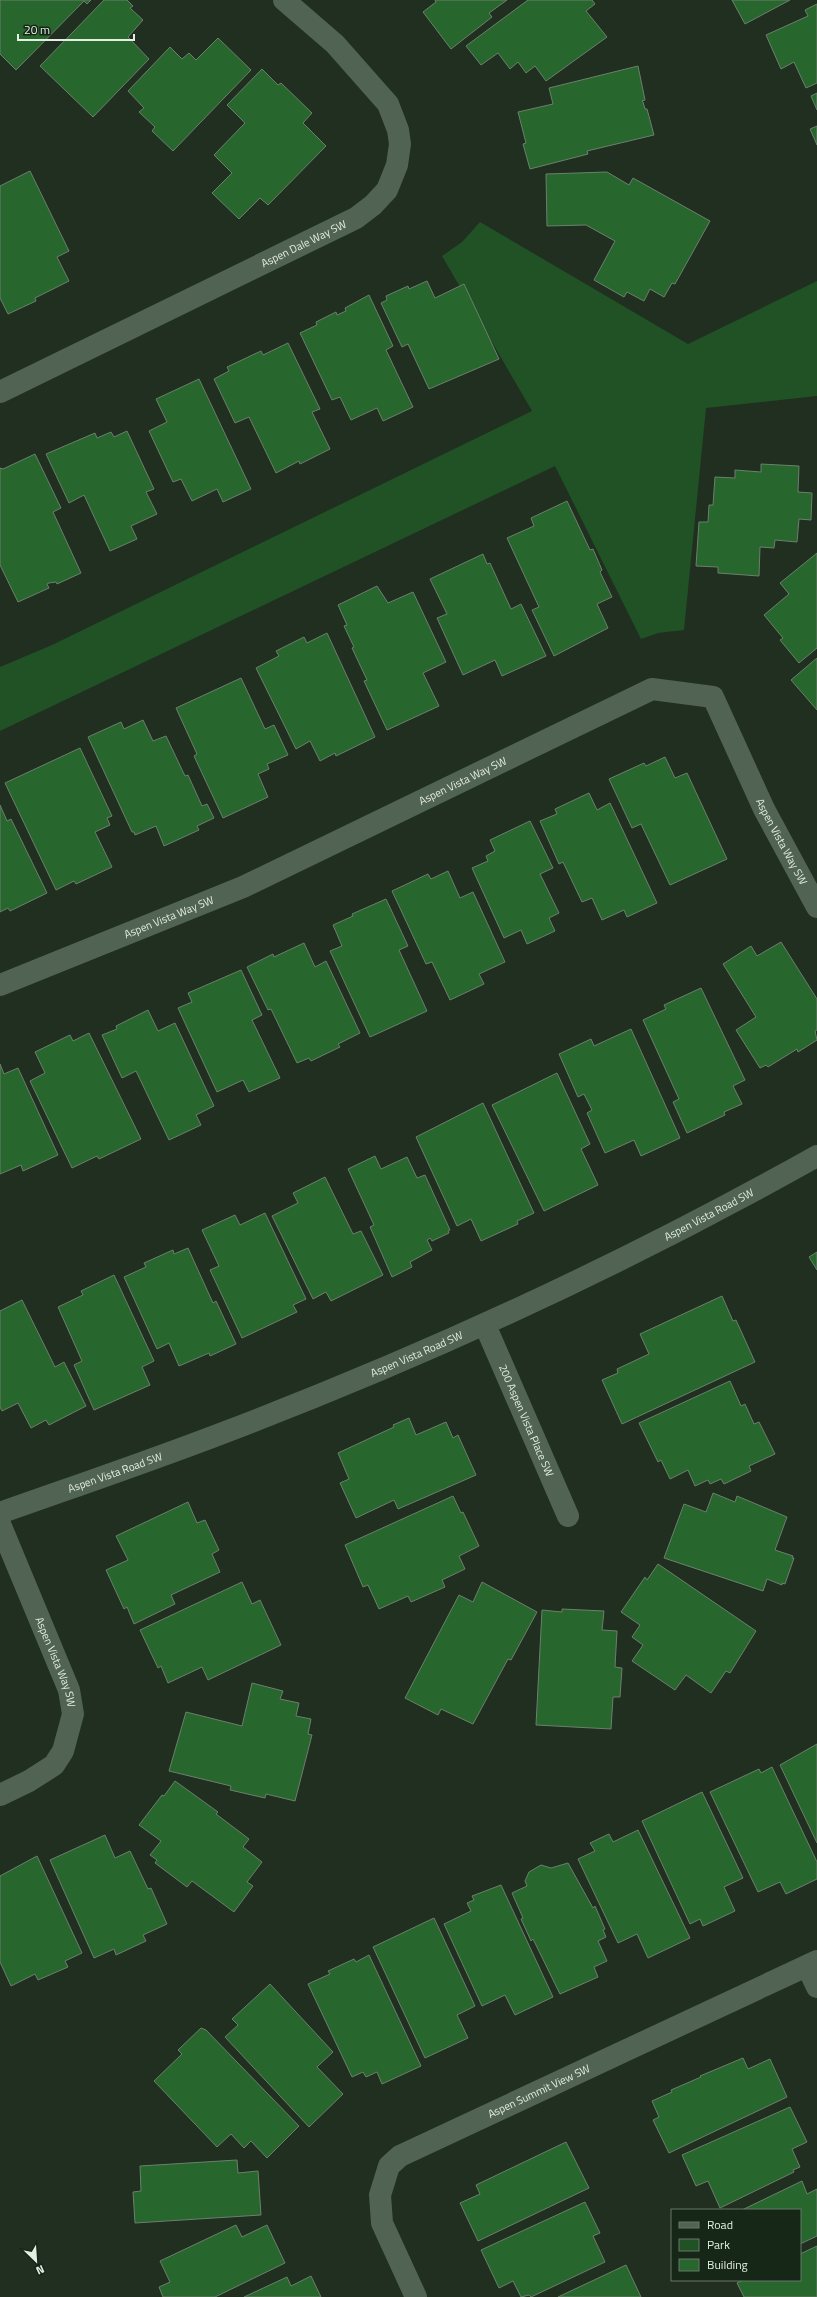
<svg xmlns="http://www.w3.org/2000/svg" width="817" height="2297" font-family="'Titillium Web',sans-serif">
<rect width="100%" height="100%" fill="#202f20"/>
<!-- green -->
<path fill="#205225" d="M 480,222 L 688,344 L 817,281 L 817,396 L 706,408 L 684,630 L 658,633 L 641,639 L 555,466 L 0,731 L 0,667 L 52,645 L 532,411 L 442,256 L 462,242 Z"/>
<!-- building -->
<path fill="#27672e" stroke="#6d7f6d" d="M 0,0 L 91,0 L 87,4 L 84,1 L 16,70 L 0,54 Z
M 104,0 L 127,0 L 133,6 L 130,8 L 143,20 L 128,37 L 149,59 L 93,117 L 40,66 Z
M 435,0 L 507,0 L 489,13 L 492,17 L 451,49 L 423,12 L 436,2 Z
M 528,0 L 592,0 L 595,4 L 586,11 L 607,37 L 546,81 L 535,66 L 526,73 L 518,62 L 510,69 L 498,53 L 481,65 L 466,46 Z
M 732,0 L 790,0 L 745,24 Z
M 817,4 L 817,83 L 806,88 L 794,62 L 781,69 L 766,35 L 808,16 L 805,10 Z
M 218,38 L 251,70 L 173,151 L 152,131 L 155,127 L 139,112 L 144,108 L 128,91 L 170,47 L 182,59 L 189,53 L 196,60 Z
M 638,66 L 645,100 L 642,101 L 643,102 L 645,109 L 647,109 L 654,135 L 587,151 L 588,154 L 530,169 L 523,144 L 526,143 L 518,112 L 553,104 L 549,88 Z
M 262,69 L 278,85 L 281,83 L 312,113 L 303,123 L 326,146 L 268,205 L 260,198 L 239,219 L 212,193 L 232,173 L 214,155 L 245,123 L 227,105 Z
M 817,93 L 817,110 L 811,96 Z
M 817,126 L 817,145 L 810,129 Z
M 30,171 L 69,251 L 57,257 L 69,281 L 35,298 L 36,301 L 8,314 L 0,298 L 0,186 Z
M 607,172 L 629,185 L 633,178 L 710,221 L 675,284 L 672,283 L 664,297 L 650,289 L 644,301 L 627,292 L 624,297 L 594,280 L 615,241 L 586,225 L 547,226 L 546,174 Z
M 427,281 L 435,298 L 464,284 L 499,359 L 429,389 L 408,344 L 402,347 L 381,303 L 387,300 L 386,296 L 408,286 L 409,289 Z
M 369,295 L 393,346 L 386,350 L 413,407 L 383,421 L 377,408 L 351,420 L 340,397 L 332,400 L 300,333 L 317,325 L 316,322 L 336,312 L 337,315 L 346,311 L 345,308 Z
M 288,343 L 320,409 L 312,412 L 330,449 L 300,464 L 299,461 L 276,473 L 249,417 L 235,423 L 214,379 L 229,371 L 227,367 L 261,351 L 263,355 Z
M 199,379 L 251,489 L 223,502 L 217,489 L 192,501 L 181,479 L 173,482 L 149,431 L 167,422 L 156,399 Z
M 127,431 L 154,489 L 146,492 L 157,514 L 131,526 L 137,539 L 110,551 L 84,495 L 69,503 L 46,454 L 95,433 L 97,438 L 111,432 L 114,437 Z
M 35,454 L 61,508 L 53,512 L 81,573 L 57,584 L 56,582 L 49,583 L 47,584 L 49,588 L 18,602 L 0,565 L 0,468 L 3,469 Z
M 761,464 L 799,466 L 798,492 L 812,493 L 811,520 L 799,519 L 797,542 L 775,540 L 774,548 L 760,547 L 759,576 L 718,573 L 718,567 L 696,566 L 699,522 L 708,522 L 709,505 L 713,505 L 715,477 L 735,478 L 735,470 L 761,472 Z
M 567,501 L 590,550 L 593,549 L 602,570 L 600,572 L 612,597 L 597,604 L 608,628 L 554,656 L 532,610 L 539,607 L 507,538 L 534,526 L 531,518 Z
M 817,553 L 817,648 L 799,663 L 780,640 L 783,638 L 764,615 L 789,594 L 780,583 Z
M 483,554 L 487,564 L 490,563 L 511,609 L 521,604 L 546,656 L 502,676 L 495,660 L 463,675 L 437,618 L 447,614 L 430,579 Z
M 377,586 L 388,603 L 413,592 L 446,662 L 423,673 L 439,706 L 387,730 L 364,681 L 367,680 L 352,648 L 354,647 L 344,626 L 347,625 L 338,605 Z
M 327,633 L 375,737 L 336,756 L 335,753 L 320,761 L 310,741 L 296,749 L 256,668 L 279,656 L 276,651 L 304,637 L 307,643 Z
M 817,658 L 817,710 L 791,680 Z
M 241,678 L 265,729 L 274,725 L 288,755 L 267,764 L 269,769 L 258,774 L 268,797 L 223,818 L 194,756 L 197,754 L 176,708 Z
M 143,720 L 153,741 L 166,736 L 185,776 L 188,775 L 202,806 L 207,804 L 214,818 L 197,826 L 199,830 L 164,846 L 156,826 L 135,835 L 134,832 L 132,832 L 88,737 L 121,722 L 124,729 Z
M 80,748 L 112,816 L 107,818 L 110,825 L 95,832 L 112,867 L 76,884 L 74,881 L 56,890 L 5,783 Z
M 665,757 L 675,778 L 687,773 L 727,859 L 670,885 L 641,824 L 632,828 L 609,779 L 644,763 L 646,766 Z
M 589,793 L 597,810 L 610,803 L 657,903 L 627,917 L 624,910 L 602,920 L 592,898 L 582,902 L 563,862 L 559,864 L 540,821 L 557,814 L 555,809 Z
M 0,805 L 7,821 L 11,819 L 47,893 L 10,911 L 8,908 L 0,912 Z
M 530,821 L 553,868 L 540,874 L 559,913 L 549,918 L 555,931 L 527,944 L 521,930 L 504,938 L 472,868 L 488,861 L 486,856 L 495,851 L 490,840 Z
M 448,871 L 460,898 L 473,892 L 505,962 L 479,974 L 484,984 L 450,1000 L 432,962 L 426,964 L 392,891 L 428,874 L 431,879 Z
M 386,899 L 408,946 L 399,950 L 427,1011 L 370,1037 L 330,951 L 342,946 L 333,925 L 353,916 L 352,914 Z
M 781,942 L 817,999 L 817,1030 L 815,1031 L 817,1040 L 798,1052 L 797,1049 L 768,1067 L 766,1065 L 760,1068 L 736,1030 L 756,1017 L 723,964 L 751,946 L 757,956 Z
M 304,943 L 315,967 L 326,961 L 360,1033 L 338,1044 L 340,1047 L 311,1061 L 309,1058 L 297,1063 L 271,1009 L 268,1010 L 247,967 L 273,954 L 274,957 Z
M 241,970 L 262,1015 L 252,1020 L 280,1078 L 249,1092 L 243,1080 L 217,1092 L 178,1008 L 192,1002 L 188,993 Z
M 701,988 L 745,1080 L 733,1086 L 742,1104 L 724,1112 L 725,1115 L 687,1133 L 673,1102 L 679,1099 L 643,1020 L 666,1009 L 664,1005 Z
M 148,1010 L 158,1031 L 175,1023 L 214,1106 L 196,1115 L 201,1125 L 169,1140 L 136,1071 L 122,1078 L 102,1035 L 117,1029 L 116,1026 Z
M 631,1029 L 680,1138 L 641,1156 L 634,1140 L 605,1153 L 587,1113 L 592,1110 L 584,1094 L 578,1097 L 559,1054 L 591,1039 L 594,1046 Z
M 89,1033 L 141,1139 L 99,1159 L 97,1156 L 72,1168 L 30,1081 L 45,1073 L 35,1052 L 70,1035 L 73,1041 Z
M 0,1064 L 4,1074 L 18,1068 L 58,1155 L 23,1171 L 21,1165 L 0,1174 Z
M 557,1073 L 590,1144 L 581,1149 L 598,1185 L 544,1211 L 492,1105 Z
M 483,1103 L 534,1213 L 517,1221 L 518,1224 L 481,1241 L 471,1219 L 457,1226 L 416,1137 Z
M 375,1156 L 381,1169 L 407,1157 L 417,1178 L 425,1175 L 450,1230 L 448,1231 L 449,1233 L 432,1241 L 430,1238 L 427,1240 L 432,1250 L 410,1262 L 412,1267 L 392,1277 L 370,1227 L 374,1225 L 348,1169 Z
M 325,1177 L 353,1234 L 361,1231 L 383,1275 L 331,1301 L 326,1292 L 313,1299 L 272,1216 L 298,1203 L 293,1193 Z
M 265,1213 L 306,1299 L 293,1305 L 297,1312 L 242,1338 L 210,1270 L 219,1266 L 202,1230 L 235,1215 L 240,1225 Z
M 188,1248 L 213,1303 L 216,1301 L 236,1344 L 210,1356 L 209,1353 L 179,1366 L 169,1343 L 157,1349 L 124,1277 L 146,1267 L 144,1263 L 173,1250 L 174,1254 Z
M 817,1252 L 817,1270 L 809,1257 Z
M 114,1275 L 154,1361 L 142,1367 L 150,1385 L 94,1410 L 74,1365 L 82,1361 L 58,1307 L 83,1295 L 81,1291 Z
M 722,1296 L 733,1321 L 736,1320 L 755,1362 L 622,1424 L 602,1380 L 618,1373 L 617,1369 L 649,1354 L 640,1334 Z
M 22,1300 L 55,1367 L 64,1362 L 86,1406 L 49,1425 L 46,1420 L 31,1428 L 18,1403 L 2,1411 L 0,1407 L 0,1311 Z
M 730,1381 L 741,1406 L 745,1404 L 754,1424 L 759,1422 L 775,1454 L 749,1466 L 751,1471 L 724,1484 L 721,1479 L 710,1484 L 708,1480 L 695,1486 L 688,1470 L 670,1479 L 661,1460 L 658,1462 L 639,1423 Z
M 409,1418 L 416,1435 L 446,1422 L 453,1438 L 458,1435 L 476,1475 L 398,1509 L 394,1500 L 356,1518 L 340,1483 L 349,1479 L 338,1453 L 394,1427 L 393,1425 Z
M 713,1493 L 735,1502 L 737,1496 L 787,1517 L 775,1550 L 793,1556 L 792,1558 L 794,1558 L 785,1584 L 782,1583 L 782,1585 L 767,1579 L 763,1591 L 664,1558 L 684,1504 L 706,1512 Z
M 453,1496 L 461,1513 L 463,1512 L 479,1546 L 459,1556 L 465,1569 L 442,1580 L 445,1587 L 411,1602 L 408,1596 L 379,1609 L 368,1585 L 363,1587 L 345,1545 Z
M 188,1502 L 197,1523 L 205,1520 L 219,1550 L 212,1554 L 220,1572 L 171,1595 L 175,1604 L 134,1624 L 127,1607 L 124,1609 L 106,1570 L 128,1560 L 116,1536 Z
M 658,1564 L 756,1631 L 730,1673 L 726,1671 L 711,1693 L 686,1675 L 675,1690 L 632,1661 L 643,1645 L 632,1637 L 640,1625 L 621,1612 L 645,1577 L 647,1580 Z
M 242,1582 L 252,1604 L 260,1600 L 281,1645 L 208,1680 L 202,1667 L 168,1683 L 161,1666 L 158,1668 L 140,1630 Z
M 482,1582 L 537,1612 L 511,1660 L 508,1659 L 473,1724 L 441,1709 L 438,1715 L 405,1698 L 459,1595 L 473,1602 Z
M 562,1609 L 604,1611 L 602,1630 L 617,1631 L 615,1667 L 622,1668 L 620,1697 L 613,1697 L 611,1729 L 536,1725 L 542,1610 L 562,1612 Z
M 252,1683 L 283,1691 L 280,1699 L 299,1703 L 296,1716 L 311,1719 L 308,1734 L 312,1735 L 295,1801 L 266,1794 L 265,1798 L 230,1790 L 231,1786 L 169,1771 L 186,1712 L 242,1726 Z
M 817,1744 L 817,1843 L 780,1765 Z
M 772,1767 L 817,1862 L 817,1879 L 786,1894 L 780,1882 L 758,1892 L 710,1792 L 759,1769 L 761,1773 Z
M 175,1781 L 218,1812 L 216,1814 L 249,1839 L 243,1847 L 262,1862 L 247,1882 L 253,1886 L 234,1912 L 192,1881 L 187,1887 L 155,1863 L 157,1860 L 150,1855 L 161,1841 L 139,1825 L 162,1795 L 164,1796 Z
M 702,1792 L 743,1878 L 724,1887 L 735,1911 L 703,1926 L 700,1919 L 690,1924 L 642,1821 Z
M 638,1830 L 690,1938 L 648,1958 L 637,1934 L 618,1943 L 578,1859 L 595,1851 L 590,1843 L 609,1834 L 613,1842 Z
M 105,1835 L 115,1858 L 130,1851 L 148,1889 L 151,1888 L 167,1924 L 143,1935 L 146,1941 L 116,1955 L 114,1949 L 94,1958 L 50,1860 Z
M 37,1856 L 82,1953 L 65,1961 L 68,1967 L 38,1980 L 35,1974 L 11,1986 L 0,1962 L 0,1876 Z
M 568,1863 L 593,1908 L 595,1906 L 605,1929 L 603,1930 L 606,1937 L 598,1941 L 607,1961 L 594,1967 L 598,1977 L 560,1994 L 533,1939 L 531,1941 L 521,1919 L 523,1918 L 512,1893 L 527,1886 L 525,1881 L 529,1872 L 541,1865 L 551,1868 Z
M 501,1885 L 553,1997 L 515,2015 L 505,1995 L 482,2006 L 444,1924 L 471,1911 L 467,1903 L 474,1900 L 472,1896 Z
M 434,1918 L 475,2006 L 457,2015 L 468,2038 L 425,2058 L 373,1947 Z
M 369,1955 L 421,2066 L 382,2084 L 377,2072 L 366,2077 L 363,2072 L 352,2077 L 308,1984 L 330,1974 L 328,1971 L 354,1959 L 356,1962 Z
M 270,1984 L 333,2052 L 317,2067 L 343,2094 L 309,2127 L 225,2037 L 238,2025 L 232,2019 Z
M 201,2028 L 206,2030 L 299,2126 L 267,2158 L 251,2141 L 244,2148 L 231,2134 L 217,2147 L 154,2081 L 182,2054 L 178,2050 Z
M 743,2058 L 748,2069 L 770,2059 L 787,2097 L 669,2153 L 653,2120 L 659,2117 L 652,2101 L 672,2092 L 671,2090 L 701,2077 L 700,2076 Z
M 790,2107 L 807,2142 L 792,2149 L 800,2167 L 793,2170 L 794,2172 L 720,2208 L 708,2181 L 696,2186 L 682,2155 Z
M 566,2142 L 589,2188 L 478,2241 L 460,2203 L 480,2194 L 476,2185 Z
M 237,2160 L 238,2173 L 258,2171 L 261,2215 L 135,2223 L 133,2192 L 141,2191 L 140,2166 Z
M 802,2181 L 807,2194 L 817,2189 L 817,2236 L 800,2244 L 800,2210 L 742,2210 Z
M 585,2202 L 600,2233 L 593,2236 L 605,2262 L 531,2297 L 529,2295 L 521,2297 L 513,2281 L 499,2288 L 481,2250 Z
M 236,2225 L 242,2237 L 267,2225 L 285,2263 L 215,2297 L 163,2297 L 159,2287 L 170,2282 L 160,2261 Z
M 817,2246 L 817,2297 L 744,2297 L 737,2283 L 743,2280 L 800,2280 L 800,2254 Z
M 626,2265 L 641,2297 L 558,2297 Z
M 311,2276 L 321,2297 L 244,2297 L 287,2277 L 291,2286 Z"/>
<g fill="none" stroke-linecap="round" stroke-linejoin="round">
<!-- minor -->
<g stroke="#516352" stroke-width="22">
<path id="s1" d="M 0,392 L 356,218 L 373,205 L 387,190 L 397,165 L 400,144 L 398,130 L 388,104 L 335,44 L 284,0"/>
<path id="s2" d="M 0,985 L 243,887 L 652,689 L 713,697 L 764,809 L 817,907"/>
<path id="s3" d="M 485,1325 L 568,1516"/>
<path id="s4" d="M 0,1513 C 76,1486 153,1460 228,1431 C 430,1354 628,1262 817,1156"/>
<path id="s5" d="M 0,1524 L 69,1690 L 73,1714 L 63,1751 L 54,1765 L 29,1781 L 0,1795"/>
<path d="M 807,1966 L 817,1987"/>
<path id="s6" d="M 416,2297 L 382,2223 L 380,2195 L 389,2166 L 400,2156 L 817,1961"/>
</g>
</g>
<g text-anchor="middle" stroke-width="4" stroke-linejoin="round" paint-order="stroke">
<!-- street labels -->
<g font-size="11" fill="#e4eee4" stroke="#162617">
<text dy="4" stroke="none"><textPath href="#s1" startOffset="338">Aspen Dale Way SW</textPath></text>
<text dy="4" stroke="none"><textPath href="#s2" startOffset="506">Aspen Vista Way SW</textPath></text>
<text dy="4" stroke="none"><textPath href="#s2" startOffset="938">Aspen Vista Way SW</textPath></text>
<text dy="4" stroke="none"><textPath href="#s2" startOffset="182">Aspen Vista Way SW</textPath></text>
<text dy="4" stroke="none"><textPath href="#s4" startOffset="770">Aspen Vista Road SW</textPath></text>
<text dy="4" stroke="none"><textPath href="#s4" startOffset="446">Aspen Vista Road SW</textPath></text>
<text dy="4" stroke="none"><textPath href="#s3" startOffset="104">200 Aspen Vista Place SW</textPath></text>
<text dy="4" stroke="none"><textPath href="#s4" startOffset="122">Aspen Vista Road SW</textPath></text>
<text dy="4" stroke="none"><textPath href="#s5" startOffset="149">Aspen Vista Way SW</textPath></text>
<text dy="4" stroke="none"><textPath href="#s6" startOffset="308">Aspen Summit View SW</textPath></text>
</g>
</g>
<!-- legend -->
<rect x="671" y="2209" width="130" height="72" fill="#162617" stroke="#687669"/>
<rect x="679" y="2222" width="20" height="6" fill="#516352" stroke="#687669"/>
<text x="707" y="2229" font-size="12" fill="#e4eee4">Road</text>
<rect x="679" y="2239" width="20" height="12" fill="#205225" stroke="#687669"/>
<text x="707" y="2249" font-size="12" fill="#e4eee4">Park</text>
<rect x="679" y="2259" width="20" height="12" fill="#27672e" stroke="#687669"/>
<text x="707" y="2269" font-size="12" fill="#e4eee4">Building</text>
<!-- north arrow -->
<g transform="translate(36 2261) rotate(155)" stroke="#162617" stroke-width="3" paint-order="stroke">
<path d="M0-3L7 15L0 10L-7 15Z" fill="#e4eee4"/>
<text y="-6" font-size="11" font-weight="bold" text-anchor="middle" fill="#e4eee4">N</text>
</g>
<!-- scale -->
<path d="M18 34v6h116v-6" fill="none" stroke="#e4eee4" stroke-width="2"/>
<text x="24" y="34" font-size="12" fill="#e4eee4" stroke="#162617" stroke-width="3" paint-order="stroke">20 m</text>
</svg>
